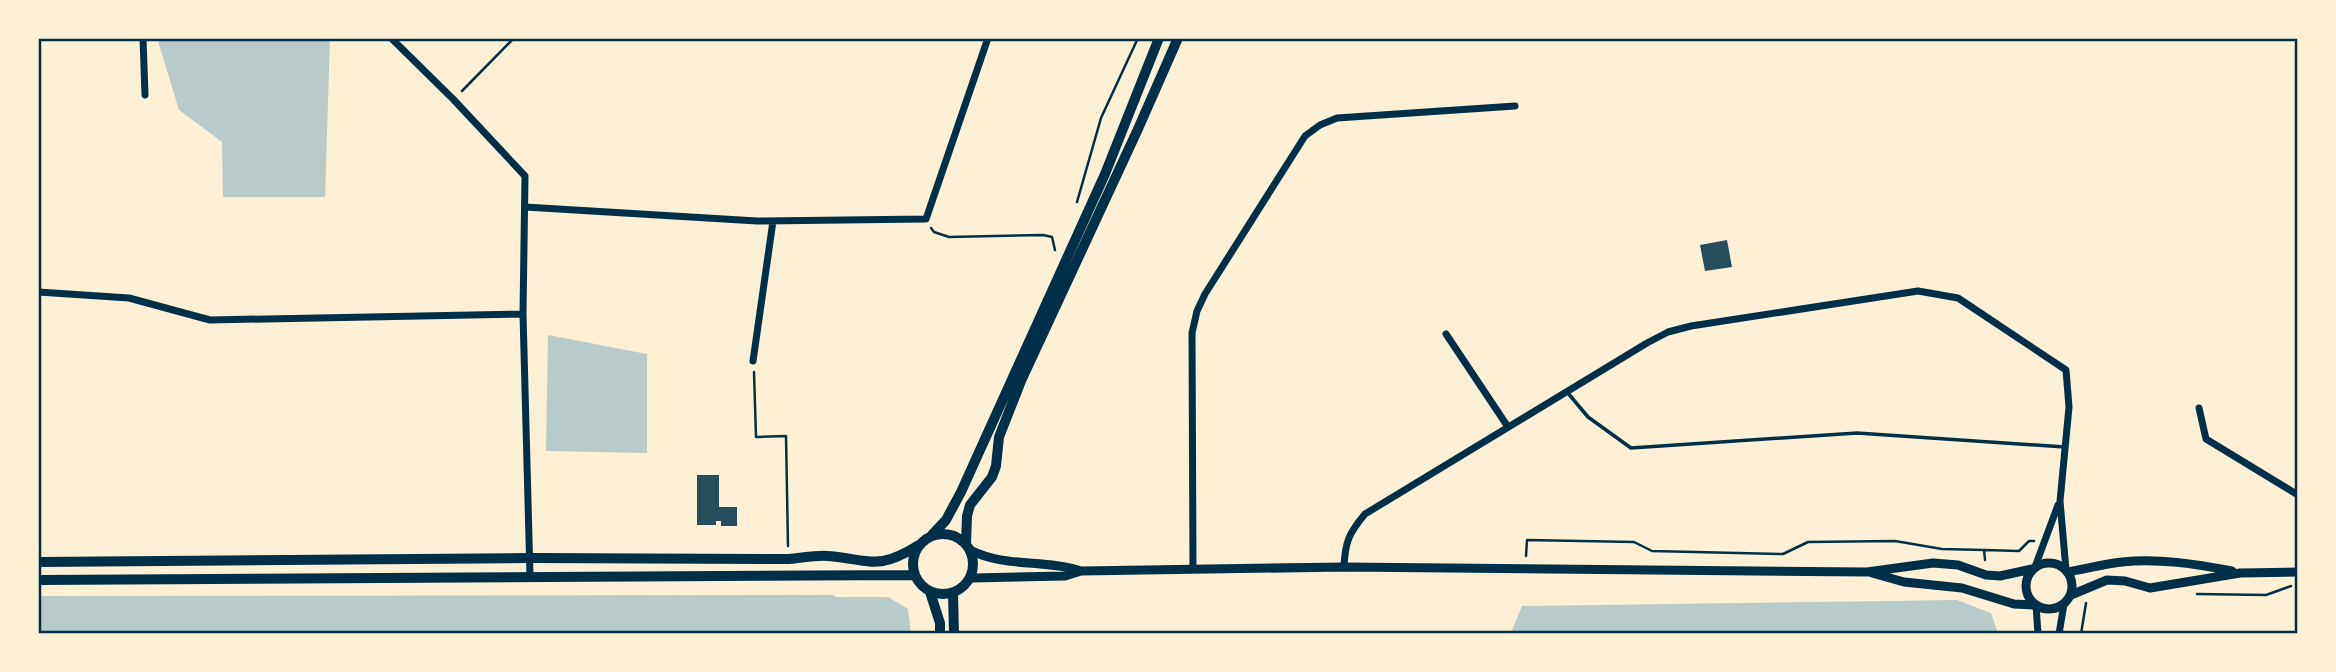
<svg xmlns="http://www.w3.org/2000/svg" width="2336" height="672" font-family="Barlow,sans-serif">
<rect width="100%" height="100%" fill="#fdf0d5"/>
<!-- green -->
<path fill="#b9caca" d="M 157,38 L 330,39 L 325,197 L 223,197 L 222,142 L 179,110 Z
M 548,335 L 647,354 L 647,453 L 546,451 Z
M 833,595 L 836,597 L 888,597 L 908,609 L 911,633 L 38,633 L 39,596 Z
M 1957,600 L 1991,613 L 1998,633 L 1511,633 L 1522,606 Z"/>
<!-- building -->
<path fill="#264d5e" d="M 1727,240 L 1732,267 L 1705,271 L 1700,245 Z
M 697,475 L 719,475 L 719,507 L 737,507 L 737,526 L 721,526 L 721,521 L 716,521 L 716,525 L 697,525 Z"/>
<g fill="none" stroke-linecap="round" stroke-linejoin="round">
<!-- path -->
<path stroke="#003049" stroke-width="2.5" d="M 462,91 L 514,38
M 1077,202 L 1101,118 L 1138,38
M 931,228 L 934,232 L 949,237 L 1043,235 L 1052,237 L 1055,250
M 754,372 L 756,437 L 786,436 L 788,546
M 1526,556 L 1527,540 L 1634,542 L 1652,551 L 1783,554 L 1808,542 L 1895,541 L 1942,549 L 1984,550
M 1985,560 L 1984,550 L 2019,551 L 2029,541 L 2034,541
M 2197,594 L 2266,595 L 2291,586
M 2081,634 L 2086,603"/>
<!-- service -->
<path stroke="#003049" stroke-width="3.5" d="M 1567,392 L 1588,417 L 1631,448 L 1857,433 L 2065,447"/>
<!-- minor -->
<path stroke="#003049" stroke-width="7" d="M 143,38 L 145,95
M 391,38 L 453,99 L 525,176 L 523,314 L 530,576
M 525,207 L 757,221 L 926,219 L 988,38
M 38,292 L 129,298 L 210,320 L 523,314
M 1446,334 L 1508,427
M 753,361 L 773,221
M 2199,408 L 2206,439 L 2298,495
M 1344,567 C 1345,542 1349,533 1365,514 L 1647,343 L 1668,332 L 1691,326 L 1918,291 L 1958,298 L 2066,370 L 2069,407 L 2060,501 L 2066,570
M 2035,567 L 2058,505
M 1193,569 L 1192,333 L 1197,311 L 1205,294 L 1305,136 L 1320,125 L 1337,118 L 1515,106
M 2036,605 L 2038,634
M 2059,634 L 2064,604"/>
<!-- tertiary -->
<path stroke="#003049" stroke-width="9" d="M 970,550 C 1005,568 1045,559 1081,571
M2026 586a23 23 0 1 1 46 0a23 23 0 1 1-46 0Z
M 2067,572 C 2085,569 2104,564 2122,562 C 2158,558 2196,564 2232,571
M 1872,573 L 1904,582 L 1962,588 L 2014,604 L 2035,605
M 971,578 L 1065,576 L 1081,571 L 1344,567 L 1867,572 L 1933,563 L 1958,565 L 1986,575 L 2000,576 L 2032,569
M 2071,595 L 2107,580 L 2125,581 L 2150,588 L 2240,573 L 2298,572"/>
<!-- secondary -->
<path stroke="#003049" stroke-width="10" d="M913 564a30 30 0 1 1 60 0a30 30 0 1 1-60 0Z
M 932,535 L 946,520 L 961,492 L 1105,174 L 1159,38
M 966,544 L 967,516 L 970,505 L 992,477 L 996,466 L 999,437 L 1021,381 L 1138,129 L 1178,38
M 38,562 L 530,558 L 789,559 C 802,558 815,555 828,556 C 872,560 877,571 919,545
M 38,580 L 915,575
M 930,592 L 940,623 L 940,634
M 953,593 L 954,634"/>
</g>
<!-- border -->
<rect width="2336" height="672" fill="none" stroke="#fdf0d5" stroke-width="80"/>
<rect x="40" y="40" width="2256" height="592" fill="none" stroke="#003049" stroke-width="2.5"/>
</svg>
